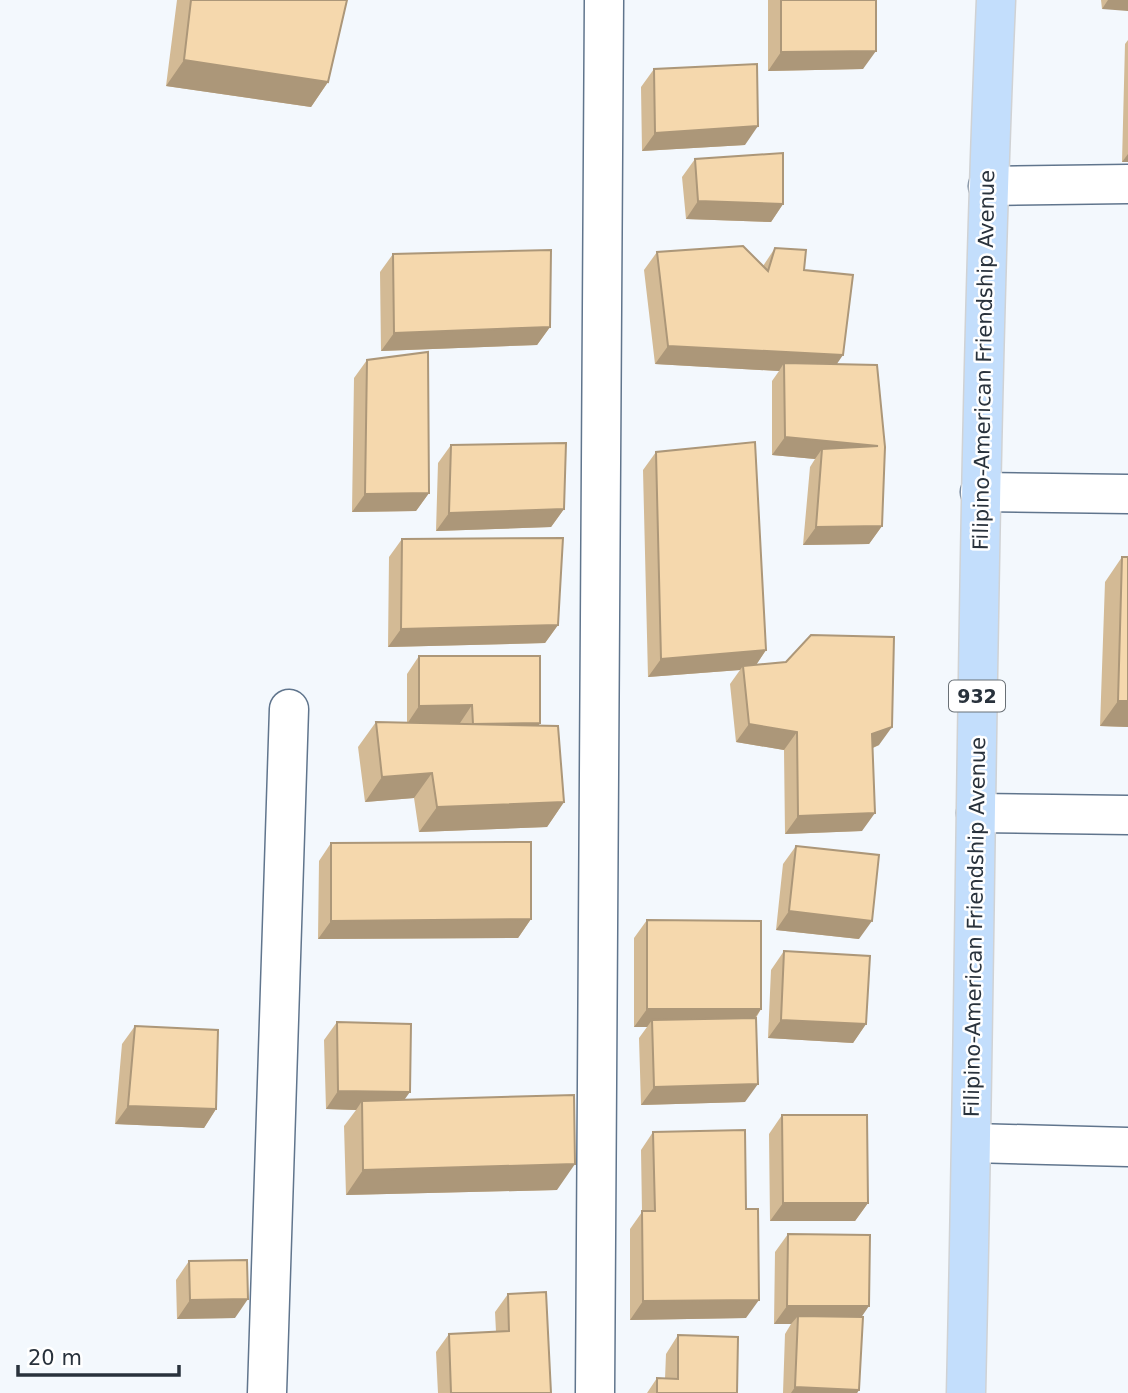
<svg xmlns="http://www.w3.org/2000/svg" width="1128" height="1393" font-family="'DejaVu Sans',sans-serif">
<rect width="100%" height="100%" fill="#f3f8fd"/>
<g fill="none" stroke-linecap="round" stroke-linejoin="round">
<!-- minor casing -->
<g stroke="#60758d" stroke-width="41">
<path id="minor" d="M 988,186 L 1128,184
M 980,492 L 1128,494
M 976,813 L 1128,815
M 972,1143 L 1128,1147
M 267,1393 L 289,709
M 595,1393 L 604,0"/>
</g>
<!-- primary casing -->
<g stroke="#d0d2d4" stroke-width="41">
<path id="primary" d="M 966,1393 C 977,929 976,464 996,0"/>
</g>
<!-- minor -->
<use href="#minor" stroke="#fff" stroke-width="38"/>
<!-- primary -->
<use href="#primary" stroke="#c3defc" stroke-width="38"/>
</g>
<!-- wall -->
<path fill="#d3ba95" d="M 177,0 L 347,0 L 328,82 L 311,107 L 166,86 Z
M 768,0 L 876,0 L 863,69 L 768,71 Z
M 1101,0 L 1128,0 L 1102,9 Z
M 1128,40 L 1128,162 L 1122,162 L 1125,44 Z
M 654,69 L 745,145 L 642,151 L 641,87 Z
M 695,159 L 783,204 L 771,222 L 686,219 L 682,177 Z
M 775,248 L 804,270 L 837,364 L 882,526 L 869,544 L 803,545 L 810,467 L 815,459 L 772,455 L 772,381 L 779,371 L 655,364 L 644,270 L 657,252 L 763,266 Z
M 393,254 L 550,327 L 537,345 L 381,351 L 380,272 Z
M 367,360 L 429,493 L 416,511 L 352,512 L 354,378 Z
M 451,445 L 564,509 L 551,527 L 436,531 L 438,463 Z
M 656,452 L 766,650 L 756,665 L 879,745 L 873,748 L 862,831 L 785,834 L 784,750 L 736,742 L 730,684 L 740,670 L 648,677 L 643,470 Z
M 402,539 L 558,625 L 545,643 L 388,647 L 389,557 Z
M 1122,557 L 1128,727 L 1100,726 L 1105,582 Z
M 419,656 L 540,723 L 539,725 L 564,802 L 547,827 L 419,832 L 414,798 L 365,802 L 358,747 L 376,722 L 407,723 L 407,674 Z
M 331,843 L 531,919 L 518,938 L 318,939 L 319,861 Z
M 796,846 L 859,939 L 776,930 L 783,864 Z
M 647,920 L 761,1009 L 756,1018 L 745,1102 L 641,1105 L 639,1038 L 647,1027 L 634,1027 L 634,938 Z
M 784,951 L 866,1024 L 853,1043 L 768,1038 L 771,970 Z
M 337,1022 L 405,1100 L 557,1190 L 346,1195 L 344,1126 L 356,1110 L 326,1109 L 324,1040 Z
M 135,1026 L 216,1109 L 204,1128 L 115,1124 L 122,1044 Z
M 782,1115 L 868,1203 L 855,1221 L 770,1221 L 769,1134 Z
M 653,1132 L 746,1318 L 630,1320 L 630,1229 L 642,1212 L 641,1150 Z
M 788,1234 L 862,1317 L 859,1390 L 857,1393 L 783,1393 L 785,1334 L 791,1324 L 774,1324 L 775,1252 Z
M 189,1261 L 235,1318 L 177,1319 L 176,1280 Z
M 508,1294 L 551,1393 L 438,1393 L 436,1352 L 449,1334 L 496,1332 L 495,1312 Z
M 678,1335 L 737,1393 L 647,1393 L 657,1378 L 665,1379 L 666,1354 Z"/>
<!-- shaded-wall -->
<path fill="#ac9779" d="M 1108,0 L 1128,0 L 1128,11 L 1102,9 Z
M 876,51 L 863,69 L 768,71 L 781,52 Z
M 184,60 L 328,82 L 311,107 L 166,86 Z
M 758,126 L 745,145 L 642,151 L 655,133 Z
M 1128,154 L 1128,162 L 1122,162 Z
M 698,201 L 783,204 L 771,222 L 686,219 Z
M 550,327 L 537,345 L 381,351 L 394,333 Z
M 668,346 L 843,355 L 830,374 L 784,363 L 779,371 L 655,364 Z
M 785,437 L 878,446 L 822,449 L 815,459 L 772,455 Z
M 429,493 L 416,511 L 352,512 L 365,494 Z
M 564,509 L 551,527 L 436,531 L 449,513 Z
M 882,526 L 869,544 L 803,545 L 816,527 Z
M 558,625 L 545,643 L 388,647 L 401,629 Z
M 766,650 L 754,668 L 743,666 L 740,670 L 648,677 L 661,659 Z
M 1118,701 L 1128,701 L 1128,727 L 1100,726 Z
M 472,705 L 460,723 L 407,724 L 419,706 Z
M 540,723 L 527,742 L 473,724 Z
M 749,724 L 797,732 L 784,750 L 736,742 Z
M 892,727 L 879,745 L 860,753 L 872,734 Z
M 432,773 L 414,798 L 365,802 L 382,777 Z
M 564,802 L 547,827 L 419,832 L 437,807 Z
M 875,813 L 862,831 L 785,834 L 798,816 Z
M 789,911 L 872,921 L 859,939 L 776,930 Z
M 531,919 L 518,938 L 318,939 L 331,921 Z
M 647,1009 L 761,1009 L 748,1028 L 652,1020 L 647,1027 L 634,1027 Z
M 781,1020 L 866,1024 L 853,1043 L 768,1038 Z
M 758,1084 L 745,1102 L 641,1105 L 654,1087 Z
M 338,1091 L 410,1092 L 397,1110 L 362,1101 L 356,1110 L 326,1109 Z
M 128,1106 L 216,1109 L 204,1128 L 115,1124 Z
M 575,1164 L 557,1190 L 346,1195 L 363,1170 Z
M 783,1203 L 868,1203 L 855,1221 L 770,1221 Z
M 248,1299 L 235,1318 L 177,1319 L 190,1300 Z
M 759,1300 L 746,1318 L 630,1320 L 643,1301 Z
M 787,1306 L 869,1306 L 856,1325 L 798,1316 L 791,1324 L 774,1324 Z
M 795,1387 L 859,1390 L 857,1393 L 791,1393 Z"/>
<!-- building -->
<path fill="#f5d8ad" stroke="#ac9779" stroke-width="2" d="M 191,0 L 347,0 L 328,82 L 184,60 Z
M 781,0 L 876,0 L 876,51 L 781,52 Z
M 757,64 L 758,126 L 655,133 L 654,69 Z
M 783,153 L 783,204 L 698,201 L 695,159 Z
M 743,246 L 768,271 L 775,248 L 806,250 L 804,270 L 853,275 L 843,355 L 668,346 L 657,252 Z
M 551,250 L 550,327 L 394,333 L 393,254 Z
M 428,352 L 429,493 L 365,494 L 367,360 Z
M 784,363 L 877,365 L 885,447 L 882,526 L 816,527 L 822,449 L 878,446 L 785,437 Z
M 755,442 L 766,650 L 661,659 L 656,452 Z
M 566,443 L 564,509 L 449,513 L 451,445 Z
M 563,538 L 558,625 L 401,629 L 402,539 Z
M 1122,557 L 1128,557 L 1128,701 L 1118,701 Z
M 811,635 L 894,637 L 892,727 L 872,734 L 875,813 L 798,816 L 797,732 L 749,724 L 743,666 L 786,662 Z
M 419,656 L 540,656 L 540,723 L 473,724 L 472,705 L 419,706 Z
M 376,722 L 558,726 L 564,802 L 437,807 L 432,773 L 382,777 Z
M 531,842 L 531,919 L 331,921 L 331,843 Z
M 796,846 L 879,855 L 872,921 L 789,911 Z
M 647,920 L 761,921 L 761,1009 L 647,1009 Z
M 784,951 L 870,956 L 866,1024 L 781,1020 Z
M 756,1018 L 758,1084 L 654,1087 L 652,1020 Z
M 337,1022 L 411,1024 L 410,1092 L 338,1091 Z
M 135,1026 L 218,1030 L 216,1109 L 128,1106 Z
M 574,1095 L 575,1164 L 363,1170 L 362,1101 Z
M 782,1115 L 867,1115 L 868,1203 L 783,1203 Z
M 745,1130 L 746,1209 L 758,1209 L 759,1300 L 643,1301 L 642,1211 L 655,1211 L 653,1132 Z
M 788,1234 L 870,1235 L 869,1306 L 787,1306 Z
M 247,1260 L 248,1299 L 190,1300 L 189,1261 Z
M 546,1292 L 551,1393 L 451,1393 L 449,1334 L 509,1331 L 508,1294 Z
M 798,1316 L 863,1317 L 859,1390 L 795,1387 Z
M 678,1335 L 738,1337 L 737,1393 L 657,1393 L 657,1378 L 678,1379 Z"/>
<g text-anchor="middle" stroke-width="5" stroke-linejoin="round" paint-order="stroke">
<!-- shield labels -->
<rect fill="#fff" stroke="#697076" stroke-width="2" x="949" y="680.5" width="56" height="31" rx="5"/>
<g font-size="19" font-weight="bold" fill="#29323c">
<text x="977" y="703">932</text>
</g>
<!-- street labels -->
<g font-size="21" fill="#29323c" stroke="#fff">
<text transform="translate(984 360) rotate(-89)" y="7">Filipino-American Friendship Avenue</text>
<text transform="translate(975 927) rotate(-89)" y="7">Filipino-American Friendship Avenue</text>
</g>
</g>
<!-- scale -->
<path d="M18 1365v10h161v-10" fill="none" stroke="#29323c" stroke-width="3.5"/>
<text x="28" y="1365" font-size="21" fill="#29323c" stroke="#ffffff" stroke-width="5" paint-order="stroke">20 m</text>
</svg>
